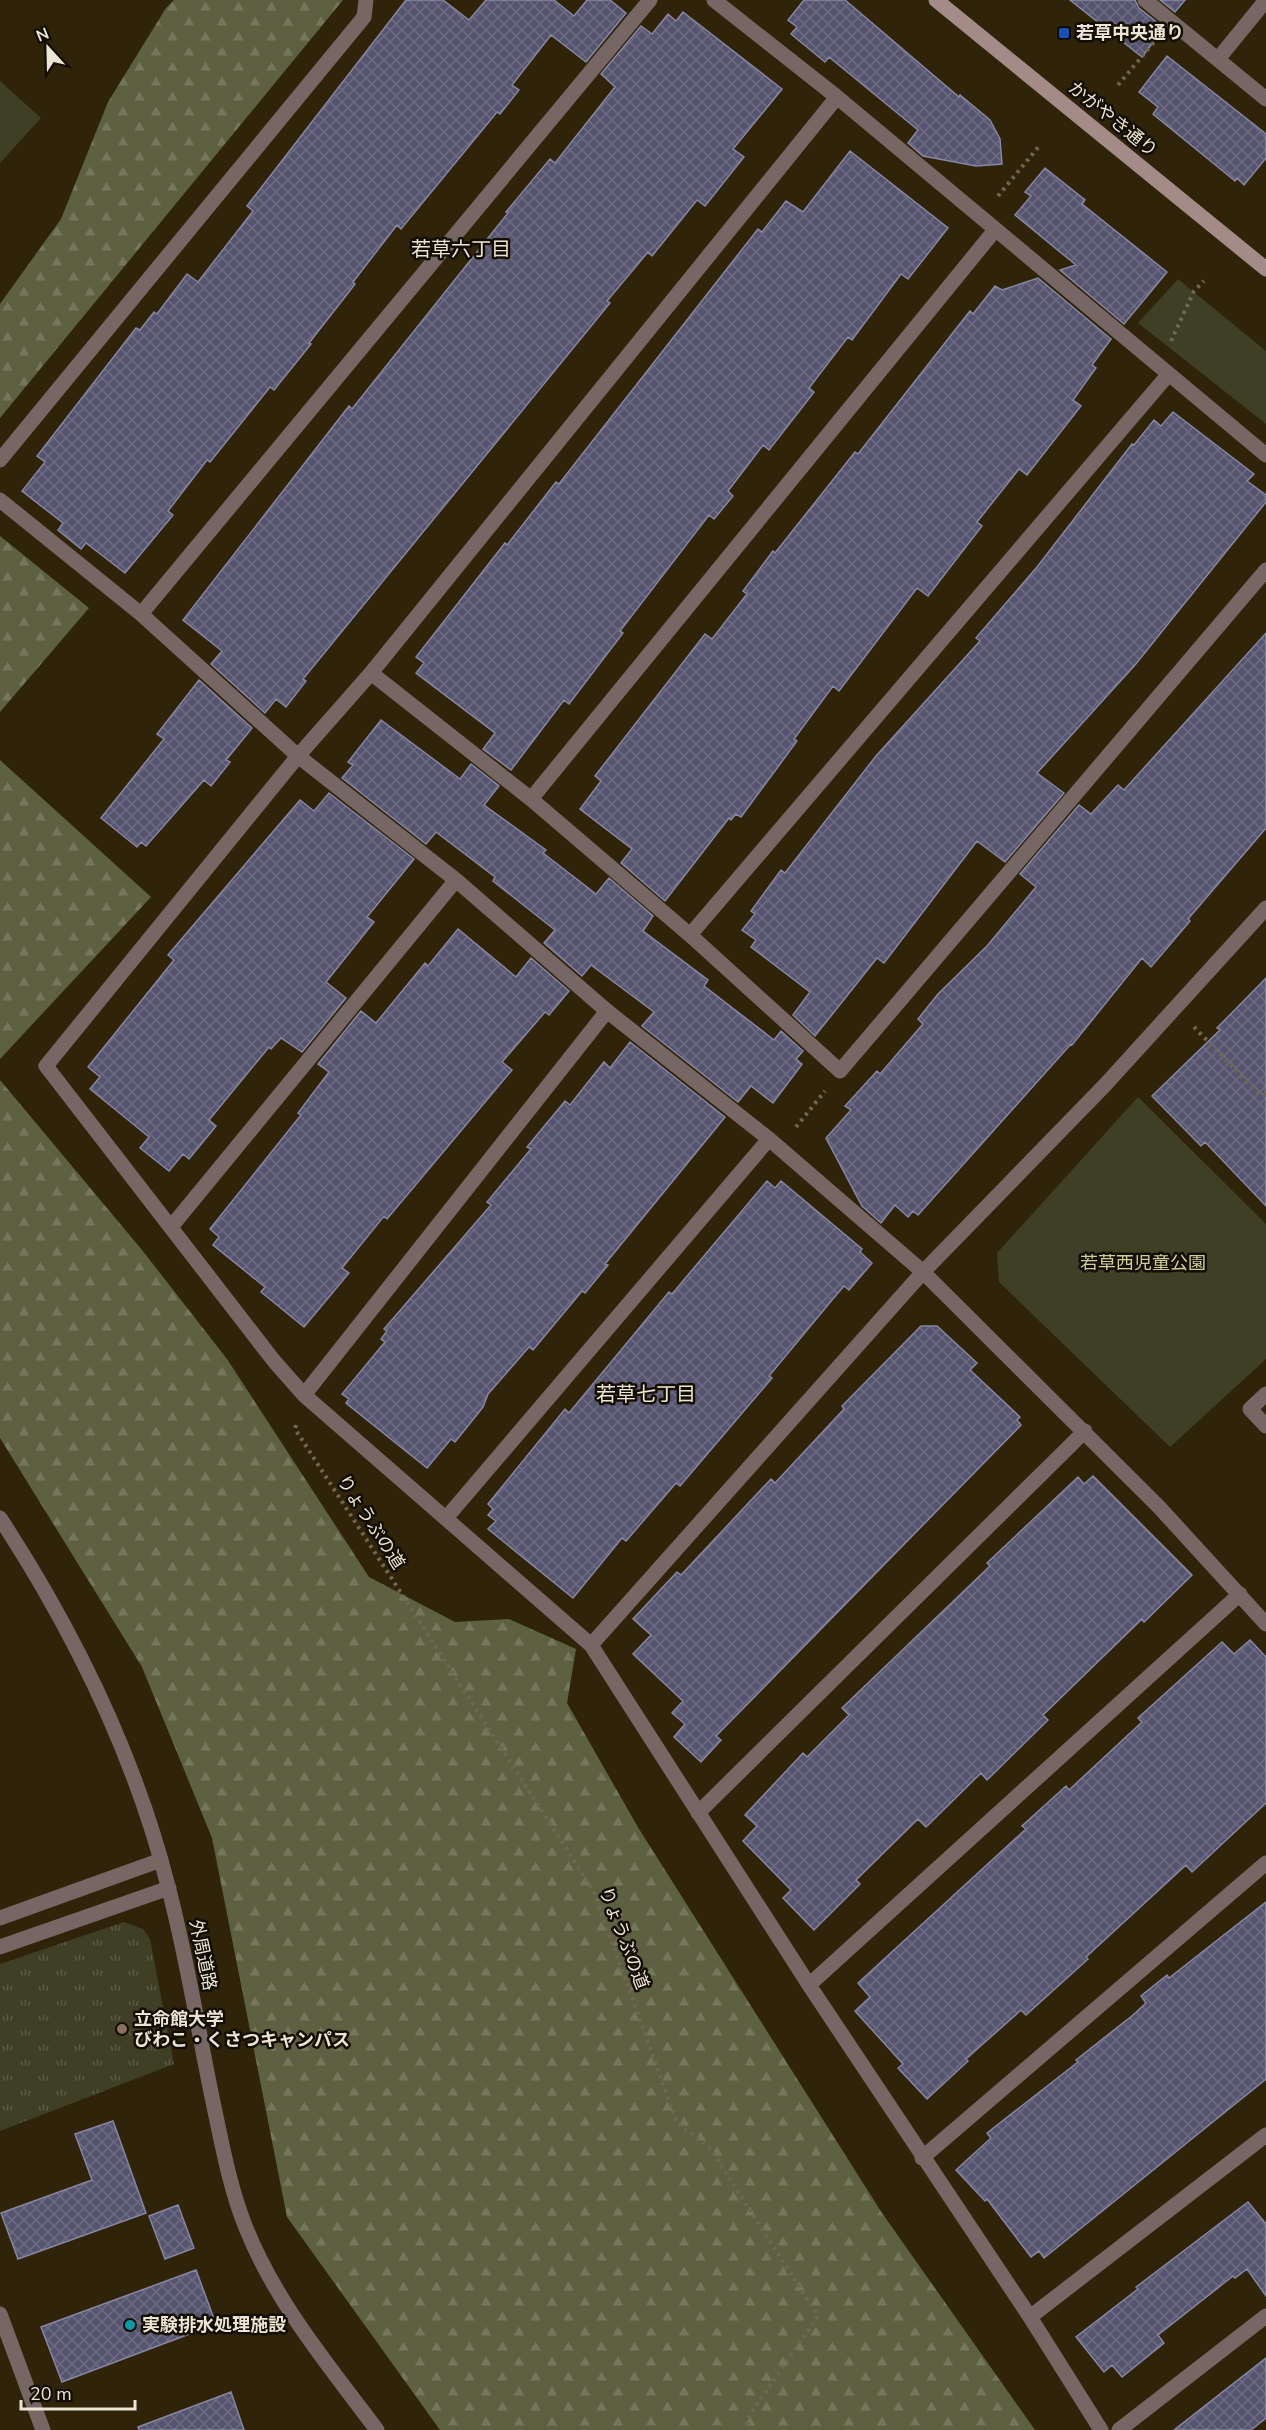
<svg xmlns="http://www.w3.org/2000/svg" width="1266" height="2430" font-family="'Nunito Sans','Noto Sans JP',sans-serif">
<defs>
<pattern id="grass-tufts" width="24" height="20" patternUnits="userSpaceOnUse" patternTransform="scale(1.5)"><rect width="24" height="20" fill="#3e3f25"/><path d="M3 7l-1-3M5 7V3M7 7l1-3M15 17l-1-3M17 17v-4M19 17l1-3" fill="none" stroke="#5a5b44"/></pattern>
<pattern id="forest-firs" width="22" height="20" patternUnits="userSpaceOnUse" patternTransform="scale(1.5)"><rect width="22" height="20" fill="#5e6042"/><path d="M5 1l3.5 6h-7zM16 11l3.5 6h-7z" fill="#75775c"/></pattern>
<pattern id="building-cross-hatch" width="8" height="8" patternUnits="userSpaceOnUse" patternTransform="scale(1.5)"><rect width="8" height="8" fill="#56546f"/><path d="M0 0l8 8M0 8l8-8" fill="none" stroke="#6e6c83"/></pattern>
</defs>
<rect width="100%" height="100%" fill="#2f2409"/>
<!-- grass -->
<path fill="url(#grass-tufts)" d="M 124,1922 L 143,1929 L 150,1939 L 174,2064 L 0,2131 L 0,1964 Z"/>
<!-- forest -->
<path fill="url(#forest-firs)" d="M 174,0 L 343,0 L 0,418 L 0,304 L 61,219 L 108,102 L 166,8 Z
M 0,536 L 89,608 L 0,712 Z
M 0,760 L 151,897 L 0,1059 Z
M 0,1080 L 142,1250 L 227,1359 L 369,1577 L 455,1622 L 509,1619 L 576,1649 L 567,1703 L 639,1829 L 882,2213 L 1035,2430 L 440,2430 L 287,2217 L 212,1838 L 142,1667 L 0,1438 Z"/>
<!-- park -->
<path fill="#3e3f25" d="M 0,81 L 41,118 L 0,163 Z
M 1178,279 L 1266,351 L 1266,424 L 1138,323 Z
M 1138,1097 L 1266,1224 L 1266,1359 L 1170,1447 L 999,1282 L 997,1253 Z"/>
<!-- building -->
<path fill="url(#building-cross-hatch)" stroke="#8786a3" stroke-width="1.5" d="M 406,0 L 443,0 L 469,20 L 486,0 L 554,0 L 574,16 L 587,0 L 610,0 L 626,13 L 586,62 L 551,35 L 512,85 L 519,90 L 500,114 L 497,112 L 401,229 L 397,225 L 353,282 L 355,284 L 309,343 L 311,344 L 274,390 L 270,387 L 210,462 L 207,460 L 168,511 L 173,515 L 125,573 L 86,543 L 81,549 L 58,530 L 63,523 L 22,491 L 45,462 L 37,456 L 136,328 L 140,330 L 154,312 L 157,314 L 187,274 L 198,282 L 253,211 L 247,206 Z
M 804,0 L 845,0 L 959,97 L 960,95 L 990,120 L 1000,139 L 1002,164 L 976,166 L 923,156 L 908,143 L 918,130 L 829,57 L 825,62 L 791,34 L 797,27 L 788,20 Z
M 1070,0 L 1135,0 L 1139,8 L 1164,28 L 1142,57 Z
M 1160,0 L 1185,0 L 1175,12 Z
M 683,12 L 782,89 L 733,149 L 744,157 L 705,206 L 697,200 L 652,256 L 648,252 L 607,301 L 610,303 L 303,679 L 306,681 L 286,707 L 276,699 L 265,713 L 211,664 L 222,651 L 183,620 L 349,406 L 352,409 L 508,213 L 506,212 L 550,159 L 555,163 L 615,87 L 601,74 L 641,26 L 652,34 L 668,14 L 676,21 Z
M 1167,56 L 1266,134 L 1266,158 L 1244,185 L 1237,178 L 1235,181 L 1153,114 L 1158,107 L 1139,92 Z
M 850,151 L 948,228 L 908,279 L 901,274 L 852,340 L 848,337 L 809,388 L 814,392 L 769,450 L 763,445 L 728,491 L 733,496 L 714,519 L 709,515 L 620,631 L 623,633 L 569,704 L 564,700 L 511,770 L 483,749 L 495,733 L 416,673 L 424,663 L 416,657 L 505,543 L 507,545 L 556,482 L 559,484 L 758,229 L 762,232 L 786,201 L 803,212 Z
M 1045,168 L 1085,200 L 1082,204 L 1167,272 L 1124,324 L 1060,270 L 1076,265 L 1015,215 L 1031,196 L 1025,192 Z
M 1038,278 L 1111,339 L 1092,365 L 1096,368 L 1073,400 L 1081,406 L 1027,475 L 1019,469 L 977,522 L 982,526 L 928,596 L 917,588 L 839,691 L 833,686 L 794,739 L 797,741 L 741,817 L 736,814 L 731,820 L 729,818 L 665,901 L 621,863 L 632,849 L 580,809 L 601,781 L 595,776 L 705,634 L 712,639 L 747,594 L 743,591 L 773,551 L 775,553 L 855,452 L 858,454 L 970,311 L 973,314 L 995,286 L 1002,290 Z
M 1173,412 L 1254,474 L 1247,481 L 1266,495 L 1266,502 L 1135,665 L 1037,773 L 1064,793 L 1005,862 L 977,841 L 884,963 L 877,958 L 815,1036 L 793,1015 L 810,992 L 751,947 L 756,940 L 742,930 L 755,914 L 751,911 L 781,870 L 785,873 L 876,756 L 980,641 L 976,638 L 1037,567 L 1132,444 L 1134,445 L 1154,420 L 1161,426 Z
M 1266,633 L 1266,828 L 1188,919 L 1190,921 L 1151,967 L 1142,958 L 1072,1045 L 1071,1044 L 918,1215 L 913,1211 L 908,1217 L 895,1205 L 881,1223 L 862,1206 L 826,1138 L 851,1110 L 845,1106 L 877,1071 L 880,1074 L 923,1024 L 918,1019 L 938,994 L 987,946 L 1036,887 L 1020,874 L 1079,805 L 1091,814 L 1118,785 L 1124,790 Z
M 199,680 L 252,728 L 226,760 L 230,762 L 211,786 L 204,780 L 146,846 L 141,842 L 137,847 L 101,818 L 164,739 L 157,734 Z
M 381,720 L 460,779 L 471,764 L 499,786 L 484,805 L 546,850 L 543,853 L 596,894 L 609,878 L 653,916 L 643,931 L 708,980 L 704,986 L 774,1040 L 781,1031 L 803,1051 L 796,1059 L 802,1064 L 773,1103 L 751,1086 L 738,1102 L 642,1026 L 654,1012 L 591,965 L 582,976 L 544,943 L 555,930 L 493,881 L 495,877 L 436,832 L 426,844 L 342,778 L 353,765 L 348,762 Z
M 329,793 L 414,859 L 367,917 L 374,922 L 326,982 L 346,998 L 302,1052 L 281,1038 L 271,1049 L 269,1047 L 209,1120 L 216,1126 L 189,1159 L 183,1154 L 169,1171 L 140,1148 L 149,1137 L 90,1089 L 100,1077 L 88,1067 L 174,960 L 168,955 L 300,800 L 314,811 Z
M 458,929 L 516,977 L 531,958 L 569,991 L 549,1015 L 545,1012 L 502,1062 L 512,1070 L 387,1219 L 384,1216 L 342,1268 L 349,1273 L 304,1327 L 261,1292 L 265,1287 L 213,1245 L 219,1237 L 210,1229 L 301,1115 L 298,1113 L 329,1072 L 318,1064 L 361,1011 L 376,1023 L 425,963 L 428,966 Z
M 1266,978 L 1266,1206 L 1205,1142 L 1201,1146 L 1152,1096 L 1220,1030 L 1217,1028 Z
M 630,1042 L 725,1117 L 605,1264 L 608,1265 L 585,1293 L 582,1291 L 533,1350 L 529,1347 L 488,1394 L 483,1407 L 455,1442 L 451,1439 L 427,1468 L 346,1403 L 349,1399 L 342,1394 L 385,1342 L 381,1339 L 387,1331 L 384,1329 L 491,1205 L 487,1202 L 531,1149 L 527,1147 L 565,1101 L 570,1105 L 604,1062 L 610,1068 Z
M 767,1181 L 775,1188 L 781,1181 L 862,1249 L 860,1252 L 872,1263 L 849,1290 L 844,1286 L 832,1300 L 769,1376 L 772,1378 L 680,1486 L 676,1483 L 626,1541 L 622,1538 L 573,1598 L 488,1529 L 496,1521 L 488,1515 L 493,1509 L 488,1504 L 565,1409 L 569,1413 L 669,1292 L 672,1294 Z
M 921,1326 L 937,1326 L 977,1363 L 970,1370 L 1020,1417 L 1017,1420 L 1021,1425 L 716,1736 L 721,1740 L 701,1762 L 674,1737 L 685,1724 L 672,1713 L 683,1701 L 633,1654 L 651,1635 L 633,1619 L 677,1572 L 681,1575 L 771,1479 L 775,1483 L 844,1409 L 842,1406 Z
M 1093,1476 L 1192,1575 L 1144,1622 L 1142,1619 L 1043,1715 L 1048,1720 L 987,1780 L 981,1773 L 926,1827 L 918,1819 L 856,1880 L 860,1884 L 814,1930 L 783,1898 L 791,1890 L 743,1841 L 757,1826 L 745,1815 L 803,1753 L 807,1757 L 849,1715 L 842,1708 L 990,1566 L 987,1563 L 1078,1477 L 1084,1484 Z
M 1250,1640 L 1266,1657 L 1266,1803 L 1192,1872 L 1186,1865 L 1086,1957 L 1088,1959 L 1026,2015 L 1021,2010 L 966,2059 L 968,2061 L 927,2099 L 898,2068 L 903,2064 L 855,2011 L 870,1997 L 858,1983 L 1026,1829 L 1022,1826 L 1066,1786 L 1069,1790 L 1142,1722 L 1138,1718 L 1222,1642 L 1234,1654 Z
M 1266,1902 L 1266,2079 L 1044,2258 L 1039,2251 L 1031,2257 L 987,2199 L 985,2201 L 956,2170 L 991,2138 L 987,2133 L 1078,2062 L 1076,2060 L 1133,2015 L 1146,2003 L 1141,1996 L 1167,1975 L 1169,1978 Z
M 113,2121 L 146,2213 L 18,2259 L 1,2213 L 92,2180 L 75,2134 Z
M 1248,2202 L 1266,2224 L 1266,2296 L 1247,2269 L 1235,2278 L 1233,2276 L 1158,2335 L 1164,2343 L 1122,2377 L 1112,2365 L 1104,2372 L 1076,2337 L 1138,2289 L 1136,2287 Z
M 178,2205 L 194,2248 L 165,2259 L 149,2216 Z
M 196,2270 L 216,2324 L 62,2382 L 41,2327 Z
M 1266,2358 L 1266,2418 L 1251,2430 L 1174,2430 Z
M 231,2392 L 244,2430 L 139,2430 L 138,2427 Z"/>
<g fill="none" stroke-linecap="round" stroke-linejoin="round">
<!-- path -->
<path stroke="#716750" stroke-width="4" stroke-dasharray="3 4.5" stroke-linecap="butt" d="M 1118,85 L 1154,42
M 998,196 L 1040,145
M 1171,341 L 1194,291 L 1204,281
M 1194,1027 L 1259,1094 L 1266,1095
M 796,1127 L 825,1091
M 296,1425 L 295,1429 L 593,1890 L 677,2123 L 710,2148 L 818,2316 L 747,2419 L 747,2430"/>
<!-- lane -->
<path stroke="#766764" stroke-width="15" d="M 0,1518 C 75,1633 134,1753 168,1886 C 187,1957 198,2030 213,2102 C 222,2144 230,2189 246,2228 C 276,2303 329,2366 377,2430
M 0,1918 L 161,1860
M 0,1947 L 169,1888
M 0,2314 L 43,2430"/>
<!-- street -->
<path stroke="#766764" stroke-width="15" d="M 714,0 L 837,97 L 1266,455
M 1145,0 L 1266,99
M 1218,59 L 1266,0
M 837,97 L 371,673 L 298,756 L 456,880 L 607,1011 L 769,1139 L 923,1272 L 1159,1507 L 1266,1624
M 0,460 L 364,17 L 366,0
M 0,500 L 141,614 L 298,756 L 46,1066 L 274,1361 L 304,1395 L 591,1645 L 809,1985 L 1030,2317 L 1101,2430
M 141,614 L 650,0
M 371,673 L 531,799 L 690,935 L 840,1071 L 1266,570
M 531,799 L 995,230
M 690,935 L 1168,375
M 171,1227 L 456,880
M 1266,1394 L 1250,1409 L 1266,1426
M 304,1395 L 607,1011
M 447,1517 L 769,1139
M 591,1645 L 923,1272 L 1105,1085 L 1266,908
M 698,1813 L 1085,1431
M 809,1985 L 1240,1594
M 922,2158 L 1266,1863
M 1030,2317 L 1266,2135
M 1119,2430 L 1266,2316"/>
<!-- secondary -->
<path stroke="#a48b87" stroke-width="15" d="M 936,0 L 1266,269"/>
</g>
<!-- markers -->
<rect fill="#1a4fb4" stroke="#130e04" stroke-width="2" x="1058" y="27" width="12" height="12" rx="3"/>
<circle fill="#8d6e63" stroke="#130e04" stroke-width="2" cx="122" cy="2029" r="6"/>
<circle fill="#0f9aa8" stroke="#130e04" stroke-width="2" cx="130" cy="2325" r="6"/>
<g text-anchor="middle" stroke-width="5" stroke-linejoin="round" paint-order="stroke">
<!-- poi labels -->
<g font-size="18" font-weight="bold" fill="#ece4d5" stroke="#130e04" text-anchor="start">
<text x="1076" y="39">若草中央通り</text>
<text x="134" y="2025">立命館大学<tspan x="134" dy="21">びわこ・くさつキャンパス</tspan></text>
<text x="142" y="2331">実験排水処理施設</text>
</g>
<!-- street labels -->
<g font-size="18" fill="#ece4d5" stroke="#130e04">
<text transform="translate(1113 119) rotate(39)" y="6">かがやき通り</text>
<text transform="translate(371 1522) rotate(57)" y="6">りょうぶの道</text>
<text transform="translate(624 1938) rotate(69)" y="6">りょうぶの道</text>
<text transform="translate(203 1955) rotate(78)" y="6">外周道路</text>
</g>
<!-- park labels -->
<g font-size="18" fill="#ccd097" stroke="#130e04">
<text x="1143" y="1269">若草西児童公園</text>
</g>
<!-- neighbourhood labels -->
<g font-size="20" fill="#ece4d5" stroke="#130e04">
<text x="461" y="256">若草六丁目</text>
<text x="646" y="1401">若草七丁目</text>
</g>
</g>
<!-- north arrow -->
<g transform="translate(48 48) rotate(338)" stroke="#130e04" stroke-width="4.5" paint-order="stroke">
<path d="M0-4.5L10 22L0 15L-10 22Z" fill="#ece4d5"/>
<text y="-9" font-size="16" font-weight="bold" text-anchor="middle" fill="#ece4d5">N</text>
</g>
<!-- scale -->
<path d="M21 2400v9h114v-9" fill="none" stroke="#ece4d5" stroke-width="3"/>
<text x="30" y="2400" font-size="18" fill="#ece4d5" stroke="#130e04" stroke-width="4.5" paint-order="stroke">20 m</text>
</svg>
